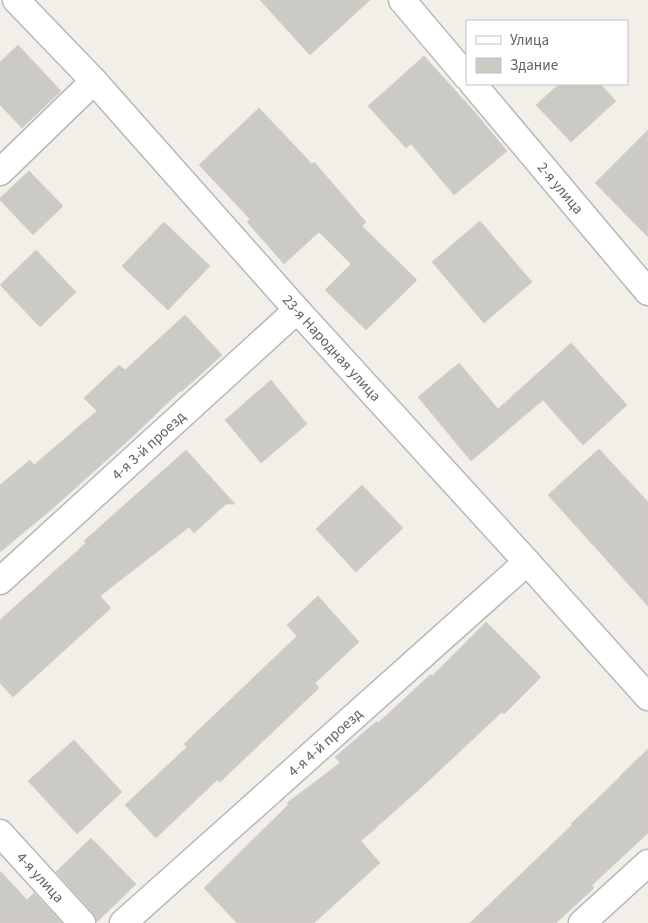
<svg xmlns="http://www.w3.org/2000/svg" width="648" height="923" font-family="'Source Sans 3',sans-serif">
<rect width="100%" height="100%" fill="#f1efe8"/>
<!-- building -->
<path fill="#cccac5" stroke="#d6d1c6" d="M 260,0 L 370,0 L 310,55 Z
M 18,45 L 61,91 L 22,128 L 0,105 L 0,62 Z
M 424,56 L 472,109 L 507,151 L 454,195 L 411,144 L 406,148 L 368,106 Z
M 559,84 L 600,84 L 616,101 L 571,142 L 536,105 Z
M 259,108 L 312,164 L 314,162 L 366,222 L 362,226 L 417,280 L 366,330 L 325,290 L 351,264 L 319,232 L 284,264 L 247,222 L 250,219 L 199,165 Z
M 648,130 L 648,237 L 595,183 Z
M 29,171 L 63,206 L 33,235 L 0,200 L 0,198 Z
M 480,221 L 532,282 L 484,323 L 432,262 Z
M 164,222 L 210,266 L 168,310 L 122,266 Z
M 36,250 L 76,292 L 40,327 L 0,285 Z
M 185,315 L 222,355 L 181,392 L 180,391 L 132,437 L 52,509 L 0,552 L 0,485 L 30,460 L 34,465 L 97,411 L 84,398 L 119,365 L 125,370 Z
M 571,343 L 627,405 L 583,445 L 543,400 L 471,461 L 418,397 L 459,363 L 498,409 Z
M 271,380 L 307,424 L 261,463 L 225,420 Z
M 599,449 L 648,502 L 648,606 L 548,495 Z
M 186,450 L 235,504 L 226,504 L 194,533 L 189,527 L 100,596 L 111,608 L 13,697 L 0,683 L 0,620 L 86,543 L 84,541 Z
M 362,485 L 403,528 L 356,572 L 316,529 Z
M 318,596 L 359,642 L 315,683 L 319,688 L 220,782 L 217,780 L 156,838 L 125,805 L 187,747 L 184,744 L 297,636 L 287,625 Z
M 486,622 L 541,677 L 504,714 L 502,712 L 425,784 L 361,841 L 380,863 L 314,923 L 237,923 L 204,888 L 289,804 L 287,803 L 340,763 L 335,757 L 377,721 L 378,723 L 431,674 L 432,676 Z
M 74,740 L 122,792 L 77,834 L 28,781 Z
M 648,749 L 648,833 L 592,885 L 594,888 L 556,923 L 470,923 L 572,825 L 571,824 L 620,777 L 619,777 Z
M 91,838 L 136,884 L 97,922 L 93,913 L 56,872 Z
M 0,871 L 27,900 L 34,893 L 62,923 L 0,923 Z"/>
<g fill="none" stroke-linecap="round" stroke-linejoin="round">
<!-- street casing -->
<g stroke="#b5b8bc" stroke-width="29">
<g id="street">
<path id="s1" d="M 16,0 L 94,81 L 297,310 L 527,562 L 648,697"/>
<path d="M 402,0 L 467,77"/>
<path id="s2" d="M 473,84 L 648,292"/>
<path d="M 0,172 L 94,81"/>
<path id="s3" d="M 0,581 L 297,310"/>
<path id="s4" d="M 0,833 L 82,923"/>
<path id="s5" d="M 123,923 L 527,562"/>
<path d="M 582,923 L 648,863"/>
</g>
</g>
<!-- street -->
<use href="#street" stroke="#fff" stroke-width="26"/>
</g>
<g text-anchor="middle" stroke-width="4" stroke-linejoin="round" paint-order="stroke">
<!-- street labels -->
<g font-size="15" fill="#5f6368" stroke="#fff">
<text dy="5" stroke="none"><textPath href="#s2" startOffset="136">2-я улица</textPath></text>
<text dy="5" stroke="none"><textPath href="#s1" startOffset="470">23-я Народная улица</textPath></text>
<text dy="5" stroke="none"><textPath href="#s3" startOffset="201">4-я 3-й проезд</textPath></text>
<text dy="5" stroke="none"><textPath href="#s5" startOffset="271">4-я 4-й проезд</textPath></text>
<text dy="5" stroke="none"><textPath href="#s4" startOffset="60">4-я улица</textPath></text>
</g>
</g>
<!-- legend -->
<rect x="466" y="20" width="162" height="65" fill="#ffffff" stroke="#bfc1c3"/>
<rect x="476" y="36" width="25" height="8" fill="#ffffff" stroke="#bfc1c3"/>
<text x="510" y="45" font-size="15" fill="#5f6368">Улица</text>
<rect x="476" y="58" width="25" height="15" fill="#cccac5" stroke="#bfc1c3"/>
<text x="510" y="70" font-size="15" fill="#5f6368">Здание</text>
</svg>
